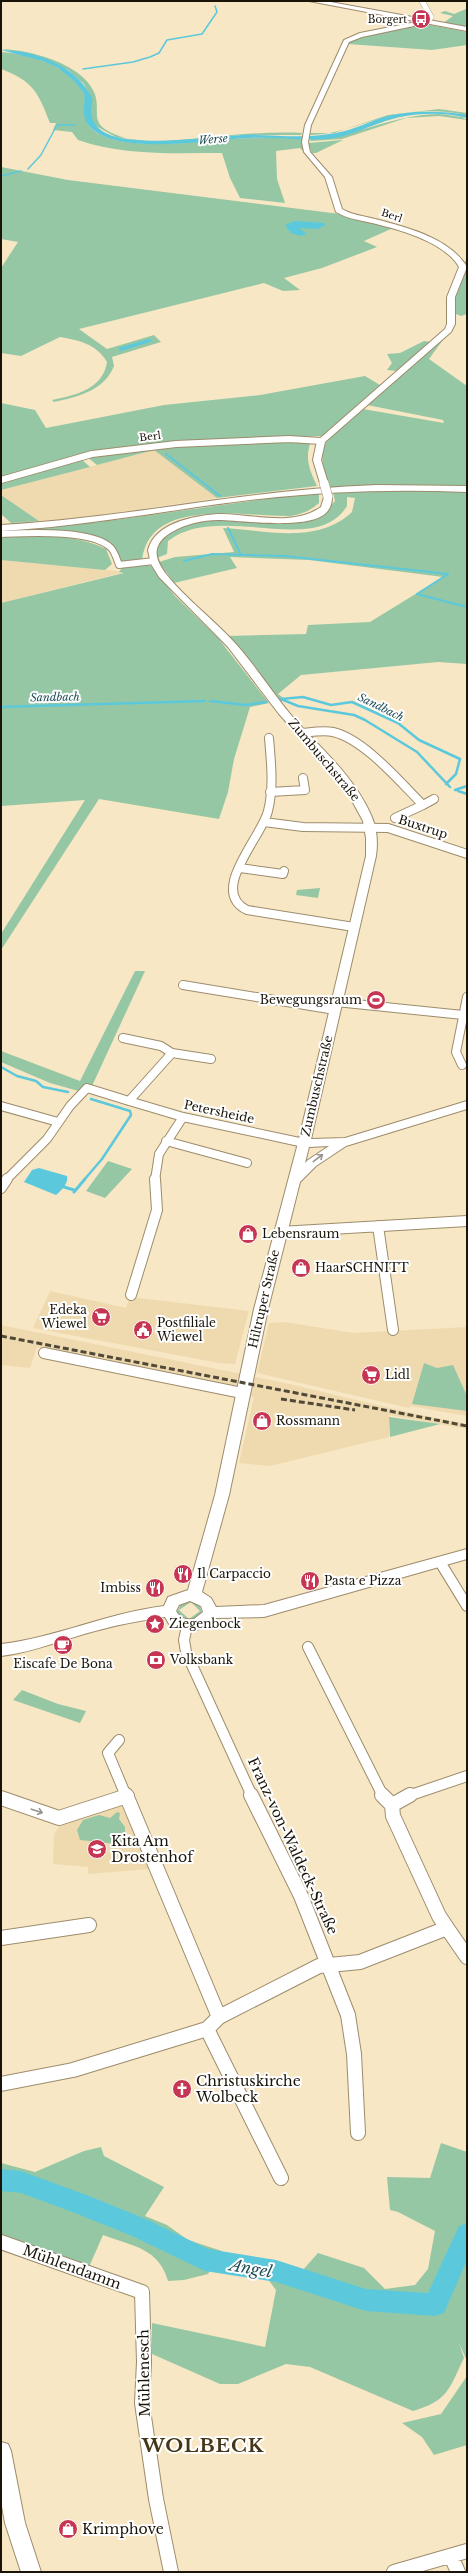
<svg xmlns="http://www.w3.org/2000/svg" width="468" height="2573" font-family="'Libre Baskerville',serif">
<rect width="100%" height="100%" fill="#f8e7c4"/>
<!-- built -->
<path fill="#efdab0" d="M 154,450 L 217,498 L 73,519 L 39,521 L 1,495 L 1,490 Z
M 1,560 L 83,567 L 125,572 L 1,603 Z
M 50,1291 L 126,1308 L 130,1297 L 249,1311 L 235,1364 L 219,1363 L 33,1328 Z
M 284,1322 L 354,1333 L 467,1327 L 467,1416 L 411,1406 L 409,1408 L 257,1373 L 269,1323 Z
M 1,1325 L 285,1383 L 407,1412 L 467,1424 L 467,1429 L 389,1415 L 389,1437 L 270,1466 L 239,1463 L 254,1397 L 74,1361 L 37,1347 L 30,1368 L 1,1365 Z
M 120,1803 L 150,1869 L 88,1874 L 88,1867 L 53,1864 L 54,1834 L 60,1825 Z"/>
<!-- green -->
<path fill="#95c7a5" fill-rule="evenodd" d="M 466,9 L 467,27 L 443,23 L 453,16 L 440,13 L 445,11 L 454,14 Z
M 425,24 L 467,32 L 467,45 L 432,50 L 348,44 L 354,38 Z
M 1,49 C 30,50 81,63 94,92 C 102,111 88,122 112,133 C 147,150 195,138 232,135 C 255,133 280,132 302,133 L 301,135 L 242,135 L 152,142 L 116,137 L 94,125 L 91,120 L 91,97 L 84,84 L 68,70 L 29,54 Z
M 1,52 C 31,54 67,65 84,93 C 87,105 81,117 90,127 C 115,154 198,141 232,139 C 255,137 278,138 302,139 L 304,150 L 308,156 L 300,148 L 276,151 L 277,179 L 285,203 L 240,198 L 230,178 L 222,153 C 172,153 125,156 78,140 L 72,132 L 53,130 L 56,123 L 50,123 C 38,92 33,81 1,69 Z
M 439,109 L 467,113 L 467,115 C 440,109 409,110 382,118 C 357,125 337,134 311,135 L 309,133 L 334,133 L 388,115 Z
M 440,114 L 462,117 L 467,120 L 439,116 L 406,118 L 342,139 L 310,141 L 311,139 C 358,137 392,114 440,114 Z
M 343,140 L 316,153 L 312,153 L 308,143 Z
M 1,167 L 68,180 L 340,214 L 393,228 L 364,241 L 377,247 L 322,268 L 284,278 L 300,290 L 283,291 L 264,283 L 79,329 L 107,349 L 154,335 L 161,342 L 112,357 L 114,366 C 104,391 77,397 54,402 L 52,400 C 76,395 103,389 107,362 C 97,344 78,340 60,337 L 21,356 L 1,353 L 1,268 L 18,242 L 1,239 Z
M 467,260 L 467,314 L 461,316 L 453,313 L 454,299 L 465,265 L 464,262 Z
M 445,337 L 429,359 L 467,386 L 467,486 L 331,488 C 310,442 330,437 363,409 L 444,423 L 443,420 L 367,405 Z
M 424,341 L 432,342 L 396,371 L 387,370 L 392,363 L 387,354 L 400,353 Z
M 365,376 L 380,385 L 322,436 L 173,442 L 94,451 L 1,477 L 1,403 L 35,410 L 46,428 L 164,405 L 260,395 Z
M 284,440 L 310,444 C 305,460 310,471 317,486 L 217,498 L 154,450 L 97,465 L 87,457 L 164,447 Z
M 81,459 L 90,467 L 1,490 L 1,483 Z
M 434,490 L 467,491 L 467,664 L 438,662 L 301,675 L 278,694 L 286,700 L 279,702 L 226,636 L 306,634 L 308,625 L 370,622 L 443,577 L 309,560 L 230,557 L 237,568 L 174,583 L 159,562 L 175,557 L 234,552 L 223,528 C 266,530 317,545 352,512 L 355,498 L 347,497 L 347,506 C 316,558 218,501 168,541 L 167,554 L 157,558 C 154,499 279,530 313,519 C 327,515 327,509 335,501 L 333,492 Z
M 319,493 L 319,503 C 310,511 302,514 290,516 C 247,517 148,496 142,561 L 120,561 L 113,548 L 95,539 L 16,530 C 118,523 218,503 319,493 Z
M 1,495 L 39,521 L 11,523 L 1,514 Z
M 38,534 C 62,537 84,538 106,549 L 112,564 L 105,570 L 1,560 L 1,536 Z
M 144,564 L 151,566 L 175,596 L 218,638 L 269,703 L 250,707 L 234,759 L 228,792 L 219,819 L 99,799 L 1,950 L 1,934 L 85,800 L 1,806 L 1,603 L 124,573 L 119,572 L 124,565 Z
M 320,888 L 318,898 L 296,895 L 297,890 Z
M 135,971 L 145,971 L 92,1086 L 82,1092 L 50,1083 L 1,1062 L 1,1051 L 80,1081 Z
M 108,1161 L 132,1169 L 105,1198 L 86,1191 Z
M 424,1363 L 437,1368 L 453,1365 L 467,1396 L 467,1411 L 412,1404 Z
M 389,1417 L 440,1424 L 390,1437 Z
M 188,1601 L 199,1604 L 202,1613 L 193,1620 L 184,1619 L 177,1612 L 181,1604 ZM 191,1602 L 200,1611 L 189,1619 L 179,1610 Z
M 22,1690 L 58,1704 L 86,1711 L 80,1723 L 13,1700 Z
M 117,1812 L 120,1813 L 119,1819 L 125,1827 L 125,1845 L 80,1840 L 77,1830 L 83,1820 L 99,1815 L 110,1818 Z
M 441,2143 L 467,2152 L 467,2361 L 459,2343 L 464,2358 C 449,2389 448,2401 413,2411 L 310,2367 L 286,2364 L 238,2384 L 220,2384 L 152,2354 L 152,2323 L 265,2347 L 276,2290 L 267,2278 L 369,2305 L 440,2309 L 464,2250 L 455,2245 L 438,2285 L 427,2297 L 384,2296 L 302,2271 L 318,2253 L 364,2268 L 385,2289 L 415,2285 L 428,2269 L 435,2231 L 398,2212 L 390,2210 L 387,2177 L 430,2178 Z
M 101,2147 L 104,2156 L 164,2187 L 145,2216 L 167,2225 L 188,2240 L 222,2251 L 208,2274 L 184,2280 L 168,2281 C 159,2248 132,2246 103,2235 L 89,2267 L 1,2236 L 1,2163 L 35,2172 L 84,2151 Z
M 467,2376 L 467,2445 L 434,2455 L 422,2437 L 402,2423 L 441,2414 Z"/>
<!-- water -->
<path fill="#5cc8dc" d="M 1,50 C 34,50 75,65 91,96 C 94,101 91,105 91,111 C 91,130 111,137 127,139 C 166,144 203,137 242,135 C 270,134 301,139 329,134 C 348,132 364,124 381,118 C 407,110 435,111 462,114 L 467,115 L 467,118 C 439,111 407,113 380,123 C 365,128 351,135 334,138 C 307,142 278,137 250,138 C 211,139 119,157 90,127 C 80,117 86,105 84,93 L 73,80 L 58,68 L 43,61 Z
M 295,221 L 324,223 L 326,225 L 317,229 L 299,228 L 307,234 L 301,236 L 291,233 L 285,225 Z
M 149,339 L 153,341 L 121,351 L 118,348 Z
M 39,1168 L 67,1176 C 69,1183 61,1191 56,1195 L 24,1182 L 32,1170 Z"/>
<g fill="none" stroke-linecap="round" stroke-linejoin="round">
<!-- stream-far3 -->
<path stroke="#5cc8dc" stroke-width="1.5" d="M 83,69 L 133,62 L 150,57 L 159,53 L 167,40 L 202,34 L 217,12 L 215,6
M 28,169 L 41,155 L 57,125 L 75,125
M 1,176 L 21,171"/>
<!-- stream-far2 -->
<path stroke="#5cc8dc" stroke-width="2" d="M 166,454 L 220,496
M 228,528 L 241,555
M 184,561 L 212,554 L 285,556 L 448,574 L 417,594 L 467,607"/>
<!-- stream-far1 -->
<path stroke="#5cc8dc" stroke-width="2.5" d="M 281,699 L 303,697 L 331,705 L 352,702 L 398,723 L 419,740 L 460,759 L 456,774 L 446,784
M 281,699 L 298,706 L 354,715 L 365,720 L 417,752 L 450,787
M 210,701 L 246,705 L 266,702
M 1,707 L 205,701
M 455,790 L 467,786
M 458,791 L 467,794
M 1,1067 L 17,1076 L 36,1081 L 43,1087 L 68,1092
M 84,1180 L 102,1159 L 131,1115 L 130,1111 L 91,1099"/>
<!-- stream -->
<path stroke="#5cc8dc" stroke-width="3" d="M 64,1187 L 74,1190
M 74,1192 L 85,1179"/>
<!-- river -->
<path fill="#5cc8dc" fill-rule="evenodd" d="M 1,2169 L 21,2171 L 89,2196 L 148,2220 L 208,2249 L 276,2260 L 366,2289 L 428,2293 L 459,2226 L 467,2223 L 467,2260 L 444,2313 L 435,2316 L 366,2311 L 276,2282 L 205,2271 L 132,2236 L 75,2213 L 21,2193 L 1,2191 Z"/>
<!-- minor-far4 casing -->
<g stroke="#9d8c6c" stroke-width="6">
<path id="minor-far4" d="M 422,1 L 431,17 L 426,22"/>
</g>
<!-- minor-far3 casing -->
<g stroke="#9d8c6c" stroke-width="8">
<path id="minor-far3" d="M 1,480 L 92,454 L 176,444 L 289,439 L 321,441
M 1,534 C 26,533 93,529 111,548 C 115,552 117,560 119,565 L 154,561"/>
</g>
<!-- minor-far2 casing -->
<g stroke="#9d8c6c" stroke-width="10">
<path id="minor-far2" d="M 302,733 C 312,732 323,730 333,732 C 364,739 400,782 423,805 L 395,818
M 269,738 C 271,762 274,787 268,811 C 262,837 208,891 247,910 L 354,927
M 270,792 L 305,790 L 303,778
M 423,805 L 434,799
M 264,822 L 303,827 L 388,828 L 467,854
M 240,868 L 283,874 L 284,871
M 183,985 L 335,1010
M 336,1002 L 463,1015
M 123,1038 L 161,1046 L 172,1053 L 211,1059
M 172,1053 L 129,1101 L 183,1117 L 304,1143
M 462,1065 L 456,1052 L 467,997
M 1,1106 L 58,1122
M 166,1141 L 247,1163
M 6,1180 L 47,1139 L 70,1106 L 87,1088 L 129,1101
M 155,1180 L 159,1154 L 183,1117"/>
</g>
<!-- minor-far1 casing -->
<g stroke="#9d8c6c" stroke-width="12">
<path id="minor-far1" d="M 1,1188 L 7,1179
M 378,1226 L 393,1330
M 280,1232 L 467,1221
M 131,1295 L 157,1210 L 155,1179
M 44,1353 L 242,1393
M 440,1562 L 467,1606
M 187,1626 L 184,1640 L 186,1652 L 252,1796
M 308,1647 L 383,1796
M 119,1740 L 108,1753 L 126,1796
M 408,1796 L 467,1776"/>
</g>
<!-- minor casing -->
<g stroke="#9d8c6c" stroke-width="16">
<path id="minor" d="M 126,1795 L 219,2017
M 251,1795 L 301,1896 L 348,2015 L 354,2054 L 358,2133
M 382,1795 L 392,1805
M 1,1798 L 59,1818 L 127,1796
M 392,1805 L 410,1795
M 447,1928 L 467,1957
M 1,1938 L 89,1925
M 207,2029 L 281,2178
M 1,2084 L 73,2070 L 207,2029 L 219,2017 L 319,1966 L 360,1962 L 447,1928 L 439,1916 L 393,1816 L 392,1805
M 1,2242 L 142,2292 L 144,2362 L 142,2403 L 156,2499 L 171,2572
M 451,2556 L 458,2572
M 394,2572 L 467,2551"/>
</g>
<!-- tertiary casing -->
<g stroke="#9d8c6c" stroke-width="2">
<path id="tertiary" d="M 426,20 L 428,23 L 362,37 L 349,42 L 311,125 L 308,142 L 310,152 L 332,177 L 342,209 C 352,215 364,216 375,219 C 406,227 450,238 467,267 L 455,297 L 455,324 L 451,332 L 325,442 L 321,460 L 328,483 L 324,486 L 320,483 L 313,460 L 317,441 L 445,329 L 447,324 L 447,297 L 459,267 C 445,242 398,229 372,223 C 360,220 347,219 336,212 L 325,177 L 304,152 L 302,142 L 305,125 L 344,40 L 360,33 Z
M 328,494 L 332,497 C 332,501 331,506 329,509 C 317,532 241,520 218,520 C 203,520 185,524 172,532 C 165,536 159,541 157,549 C 155,558 161,567 166,574 C 186,599 213,619 234,642 C 257,667 274,696 296,721 C 323,750 355,778 371,815 C 377,828 378,842 376,856 L 311,1139 L 345,1138 L 467,1101 L 467,1109 L 346,1146 L 316,1166 L 300,1182 L 268,1309 L 229,1495 L 202,1592 L 211,1598 L 216,1607 L 264,1605 L 467,1549 L 467,1559 L 264,1617 L 214,1618 L 208,1625 L 194,1631 L 173,1627 L 169,1624 L 165,1617 C 143,1620 121,1624 99,1630 C 66,1638 35,1652 1,1656 L 1,1644 C 55,1638 107,1613 164,1606 L 168,1597 L 188,1590 L 215,1495 L 254,1309 L 298,1143 L 366,856 L 366,838 L 363,821 L 344,786 L 279,714 L 228,647 L 159,577 L 151,564 L 148,550 C 155,523 193,516 217,514 C 250,513 291,528 321,507 L 324,497 ZM 329,1146 L 308,1160 L 305,1163 L 309,1147 ZM 190,1601 L 201,1606 L 203,1612 L 194,1619 C 186,1620 181,1619 176,1611 L 179,1605 Z
M 1,2442 L 8,2444 L 11,2451 L 25,2523 L 41,2572 L 21,2572 L 5,2523 L 1,2501 Z"/>
</g>
<!-- secondary casing -->
<g stroke="#9d8c6c" stroke-width="2">
<path id="secondary" d="M 309,1 L 325,1 L 467,27 L 467,31 Z
M 377,485 L 467,486 L 467,492 C 397,489 328,491 259,499 C 173,509 88,526 1,531 L 1,525 C 127,518 251,489 377,485 Z"/>
</g>
<!-- minor-far4 -->
<use href="#minor-far4" stroke="#fff" stroke-width="5.5"/>
<!-- minor-far3 -->
<use href="#minor-far3" stroke="#fff" stroke-width="6"/>
<!-- minor-far2 -->
<use href="#minor-far2" stroke="#fff" stroke-width="8"/>
<!-- minor-far1 -->
<use href="#minor-far1" stroke="#fff" stroke-width="10"/>
<!-- minor -->
<use href="#minor" stroke="#fff" stroke-width="14"/>
<!-- tertiary -->
<use href="#tertiary" fill="#fff" fill-rule="evenodd"/>
<!-- secondary -->
<use href="#secondary" fill="#fff" fill-rule="evenodd"/>
<!-- rail -->
<path stroke="#514937" stroke-width="3" stroke-dasharray="6 3" stroke-linecap="butt" d="M 1,1336 L 467,1426
M 281,1399 L 355,1410"/>
<!-- tertiary-bridge casing -->
<g stroke="#9d8c6c" stroke-width="10" stroke-linecap="butt">
<path id="tertiary-bridge" d="M 324,483 L 328,497"/>
</g>
<!-- tertiary-bridge -->
<use href="#tertiary-bridge" stroke="#fff" stroke-width="9"/>
</g>
<!-- one-way arrows -->
<defs><path id="oneway-shaft" d="M-6 0H5M1.5-3L5.5 0L1.5 3" fill="none" stroke-width="1.6" stroke-linecap="round" stroke-linejoin="round"/></defs>
<g stroke="#989590">
<use href="#oneway-shaft" transform="translate(318 1158) rotate(-37)"/>
<use href="#oneway-shaft" transform="translate(37 1811) rotate(18)"/>
</g>
<!-- icons -->
<defs>
<g id="bus-disc" transform="scale(1)"><circle r="9.5" fill="#c63653" stroke="#fff"/><path d="M-5-6H5V4H4V6H2V4H-2V6H-4V4H-5ZM-3.5-4V0h7V-4ZM-3.5 1.2v1.5H-2V1.2ZM2 1.2v1.5H3.5V1.2Z" fill="#fff"/></g>
<g id="stadium-disc" transform="scale(1)"><circle r="9.5" fill="#c63653" stroke="#fff"/><path d="M0-5a6.5 5 0 1 0 0 10a6.5 5 0 1 0 0-10ZM-3.5-1.8h7v3.6h-7Z" fill="#fff"/></g>
<g id="shop-disc" transform="scale(1)"><circle r="9.5" fill="#c63653" stroke="#fff"/><path d="M-5-2.5h2.3a2.7 3.5 0 0 1 5.4 0H5L5.5 6h-11ZM-1.5-2.5h3a1.5 2.3 0 0 0-3 0Z" fill="#fff"/></g>
<g id="supermarket-disc" transform="scale(1)"><circle r="9.5" fill="#c63653" stroke="#fff"/><path d="M-6-5.5h2.5l.6 2H6L4.5 2H-2.5L-4.4-4H-6ZM-1.5 3.2a1.3 1.3 0 1 0 .1 0ZM3 3.2a1.3 1.3 0 1 0 .1 0Z" fill="#fff"/></g>
<g id="civic-disc" transform="scale(1)"><circle r="9.5" fill="#c63653" stroke="#fff"/><path d="M-.6-6.5H3V-4.5H.6V-3L4-1V1h2V6H-6V1h2V-1L-.6-3ZM-1.2 2.5V6h2.4V2.5Z" fill="#fff"/></g>
<g id="restaurant-disc" transform="scale(1)"><circle r="9.5" fill="#c63653" stroke="#fff"/><path d="M-5-6h1v4h1v-4h1v4h1v-4h1v5L-1.5 .5V6h-2V.5L-5-1ZM5-6V6H3V1.5H1.5Q1.5-4 5-6Z" fill="#fff"/></g>
<g id="sight-disc" transform="scale(1)"><circle r="9.5" fill="#c63653" stroke="#fff"/><path d="M0-6L1.8-2.2L6-1.7L2.9 1.2L3.7 5.4L0 3.3L-3.7 5.4L-2.9 1.2L-6-1.7L-1.8-2.2Z" fill="#fff"/></g>
<g id="cafe-disc" transform="scale(1)"><circle r="9.5" fill="#c63653" stroke="#fff"/><path d="M-5.5-4.5H6V0H3Q3 3.5 0 3.5H-2.5Q-5.5 3.5-5.5 0ZM3-3.2v2h1.7v-2ZM-6 4.5H4V6H-6Z" fill="#fff"/></g>
<g id="bank-disc" transform="scale(1)"><circle r="9.5" fill="#c63653" stroke="#fff"/><path d="M-6-4H6V4H-6ZM0-2.3a2.3 2.3 0 1 0 0 4.6a2.3 2.3 0 1 0 0-4.6Z" fill="#fff"/></g>
<g id="school-disc" transform="scale(1)"><circle r="9.5" fill="#c63653" stroke="#fff"/><path d="M0-5L7-2L0 1L-7-2ZM-4 1L0 2.5L4 1V4Q0 6-4 4Z" fill="#fff"/></g>
<g id="church-disc" transform="scale(1)"><circle r="9.5" fill="#c63653" stroke="#fff"/><path d="M-1.2-6h2.4v3.5h3.3v2.4h-3.3V6h-2.4V-.1h-3.3v-2.4h3.3Z" fill="#fff"/></g>
</defs>
<g fill-rule="evenodd">
<use href="#bus-disc" x="421" y="19"/>
<use href="#stadium-disc" x="376" y="1000"/>
<use href="#shop-disc" x="248" y="1234"/>
<use href="#shop-disc" x="301" y="1268"/>
<use href="#supermarket-disc" x="101" y="1317"/>
<use href="#civic-disc" x="143" y="1330"/>
<use href="#supermarket-disc" x="371" y="1375"/>
<use href="#shop-disc" x="262" y="1421"/>
<use href="#restaurant-disc" x="183" y="1574"/>
<use href="#restaurant-disc" x="310" y="1581"/>
<use href="#restaurant-disc" x="155" y="1588"/>
<use href="#sight-disc" x="155" y="1624"/>
<use href="#cafe-disc" x="63" y="1645"/>
<use href="#bank-disc" x="156" y="1660"/>
<use href="#school-disc" x="97" y="1849"/>
<use href="#church-disc" x="182" y="2089"/>
<use href="#shop-disc" x="68" y="2529"/>
</g>
<g text-anchor="middle" stroke-width="4" stroke-linejoin="round" paint-order="stroke">
<!-- far-poi labels -->
<g font-size="10" fill="#1a1408" stroke="#fff" text-anchor="end">
<text x="407" y="23">Borgert</text>
</g>
<!-- far-street labels -->
<g font-size="10" fill="#1a1408" stroke="#fff">
<text transform="translate(392 215) rotate(19)" y="4">Berl</text>
<text transform="translate(150 436) rotate(-7)" y="4">Berl</text>
</g>
<!-- far-water labels -->
<g font-size="11" font-style="italic" fill="#1f4e57" stroke="#fff">
<text transform="translate(213 139) rotate(-5)" y="4">Werse</text>
<text transform="translate(55 697) rotate(-1)" y="4">Sandbach</text>
<text transform="translate(381 707) rotate(26)" y="4">Sandbach</text>
</g>
<!-- street labels -->
<g font-size="12" fill="#1a1408" stroke="#fff">
<text transform="translate(324 760) rotate(50)" y="4">Zumbuschstraße</text>
<text transform="translate(423 827) rotate(18)" y="4">Buxtrup</text>
<text transform="translate(317 1086) rotate(-77)" y="4">Zumbuschstraße</text>
<text transform="translate(219 1112) rotate(12)" y="4">Petersheide</text>
<text transform="translate(264 1299) rotate(-77)" y="4">Hiltruper Straße</text>
</g>
<!-- poi labels -->
<g font-size="12" fill="#1a1408" stroke="#fff" text-anchor="start">
<text x="362" y="1004" text-anchor="end">Bewegungsraum</text>
<text x="262" y="1238">Lebensraum</text>
<text x="315" y="1272">HaarSCHNITT</text>
<text x="87" y="1314" text-anchor="end">Edeka<tspan x="87" dy="14">Wiewel</tspan></text>
<text x="157" y="1327">Postfiliale<tspan x="157" dy="14">Wiewel</tspan></text>
<text x="385" y="1379">Lidl</text>
<text x="276" y="1425">Rossmann</text>
<text x="197" y="1578">Il Carpaccio</text>
<text x="324" y="1585">Pasta e Pizza</text>
<text x="141" y="1592" text-anchor="end">Imbiss</text>
<text x="169" y="1628">Ziegenbock</text>
<text x="170" y="1664">Volksbank</text>
<text x="63" y="1668" text-anchor="middle">Eiscafe De Bona</text>
</g>
<!-- near-poi labels -->
<g font-size="14" fill="#1a1408" stroke="#fff" text-anchor="start">
<text x="111" y="1846">Kita Am<tspan x="111" dy="16">Drostenhof</tspan></text>
<text x="196" y="2086">Christuskirche<tspan x="196" dy="16">Wolbeck</tspan></text>
<text x="82" y="2534">Krimphove</text>
</g>
<!-- near-street labels -->
<g font-size="14" fill="#1a1408" stroke="#fff">
<text transform="translate(293 1846) rotate(65)" y="5">Franz-von-Waldeck-Straße</text>
<text transform="translate(72 2267) rotate(20)" y="5">Mühlendamm</text>
<text transform="translate(144 2373) rotate(-91)" y="5">Mühlenesch</text>
</g>
<!-- near-water labels -->
<g font-size="16" font-style="italic" fill="#1f4e57" stroke="#fff">
<text transform="translate(251 2268) rotate(10)" y="6">Angel</text>
</g>
<!-- near-district labels -->
<g font-size="19" font-weight="bold" letter-spacing="1" fill="#443617" stroke="#fff">
<text x="203" y="2452">WOLBECK</text>
</g>
</g>
<!-- border -->
<rect width="468" height="2573" fill="none" stroke="#1a1408" stroke-width="4"/>
</svg>
